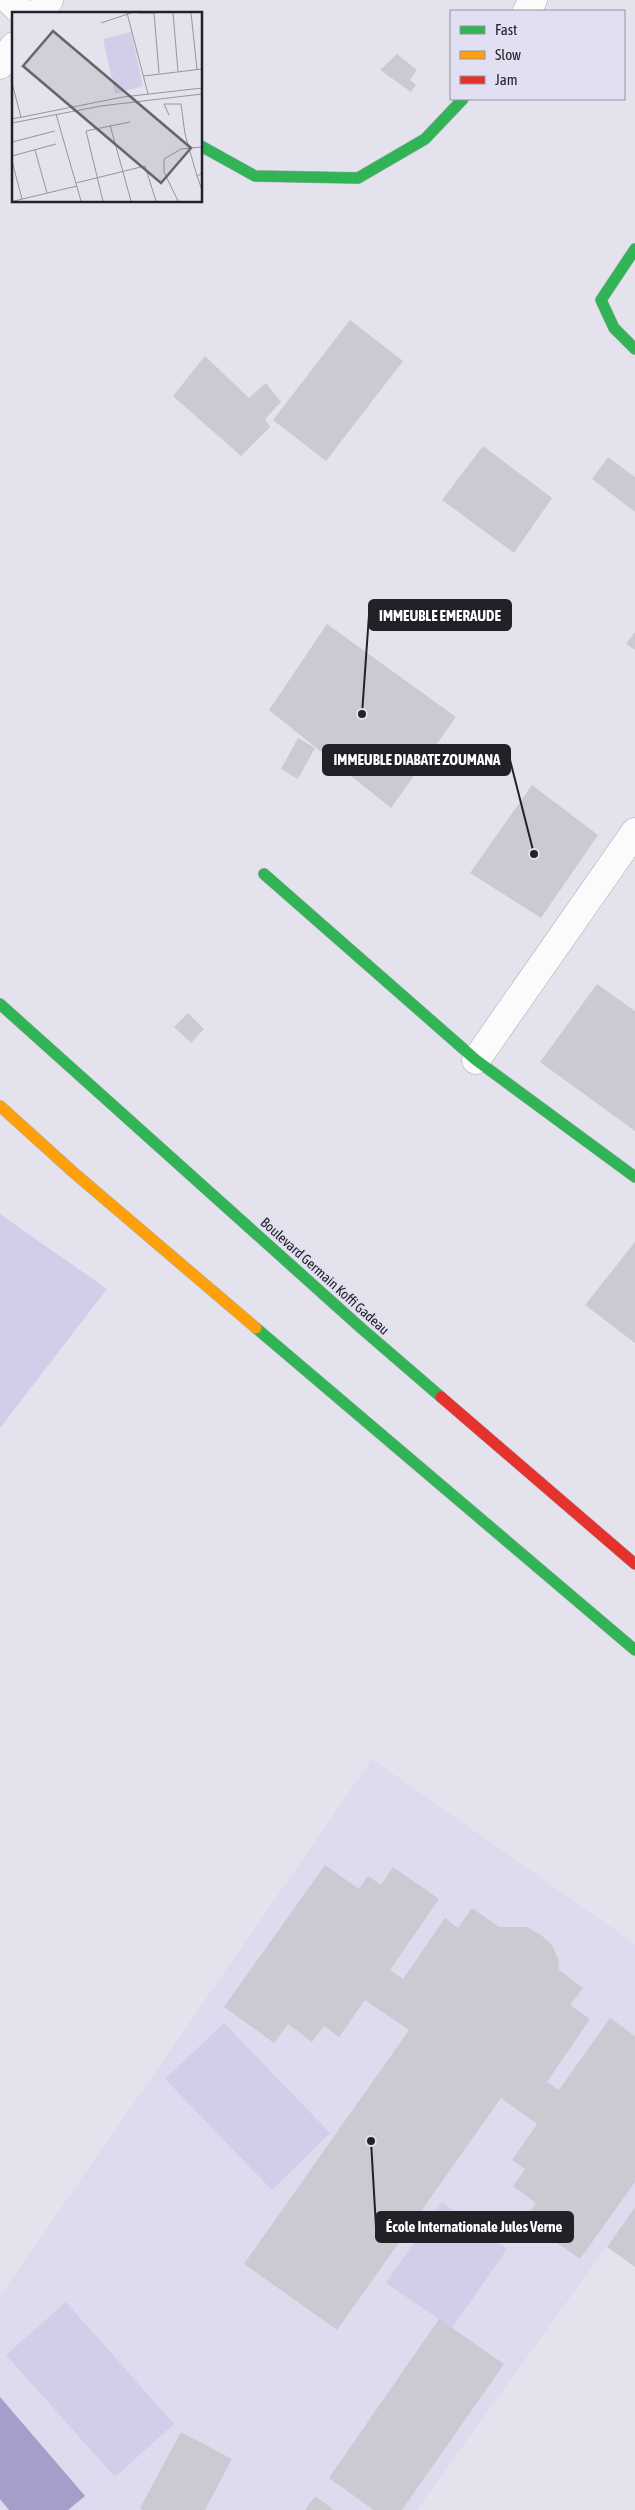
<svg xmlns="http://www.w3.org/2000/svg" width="635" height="2510" font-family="'Asap Condensed',sans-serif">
<rect width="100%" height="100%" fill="#e4e3ed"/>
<!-- built -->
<path fill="#dddbee" d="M 372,1759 L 635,1944 L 635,2207 L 417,2510 L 0,2510 L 0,2296 Z"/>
<!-- green -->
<path fill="#d1ceea" d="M 0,1214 L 107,1289 L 0,1428 Z
M 224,2023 L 330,2133 L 272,2190 L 165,2079 Z
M 442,2202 L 507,2249 L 452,2328 L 386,2283 Z
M 66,2302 L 174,2424 L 115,2477 L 6,2355 Z"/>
<!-- water -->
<path fill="#a59eca" d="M 0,2397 L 85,2496 L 68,2510 L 9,2510 L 0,2499 Z"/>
<!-- building -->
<path fill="#cbcad2" d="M 397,54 L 417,70 L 410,80 L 416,85 L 411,92 L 380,70 Z
M 350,320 L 403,361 L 326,461 L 273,420 Z
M 205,356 L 249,398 L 266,383 L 281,402 L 265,419 L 270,427 L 241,456 L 173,396 Z
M 483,446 L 552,498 L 514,553 L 442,500 Z
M 608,457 L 635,477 L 635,512 L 592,479 Z
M 327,624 L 456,717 L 391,808 L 269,710 Z
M 635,632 L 635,650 L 626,644 Z
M 298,738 L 315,748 L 298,779 L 281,769 Z
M 532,785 L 598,835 L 541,918 L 470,873 Z
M 597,984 L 635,1011 L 635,1131 L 540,1062 Z
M 188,1013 L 204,1029 L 191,1043 L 174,1027 Z
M 635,1242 L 635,1343 L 585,1305 Z
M 325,1865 L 359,1889 L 368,1876 L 381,1885 L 393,1867 L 439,1899 L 390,1970 L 403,1979 L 445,1918 L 458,1928 L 472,1908 L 499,1927 L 527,1927 L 541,1935 L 552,1945 L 558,1959 L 559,1970 L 583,1988 L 570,2005 L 590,2019 L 547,2082 L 559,2090 L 610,2018 L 635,2036 L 635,2182 L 580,2259 L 524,2220 L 536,2203 L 513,2186 L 525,2169 L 512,2160 L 537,2124 L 501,2098 L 337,2330 L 244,2264 L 409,2030 L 365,2000 L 339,2037 L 324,2026 L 312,2042 L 288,2024 L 274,2043 L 224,2007 Z
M 635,2207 L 635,2267 L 607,2247 Z
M 439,2319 L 504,2364 L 402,2510 L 374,2510 L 329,2478 Z
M 181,2432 L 232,2459 L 205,2510 L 143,2510 L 140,2508 Z
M 315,2496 L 334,2510 L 305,2510 Z"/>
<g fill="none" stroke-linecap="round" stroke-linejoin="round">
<!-- street casing -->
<g stroke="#aaa9b0" stroke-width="29">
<path id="street" d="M 9,0 L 24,14
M 527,11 L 533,0
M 38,14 L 49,0
M 0,65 L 14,46
M 476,1060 L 635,832"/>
</g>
<!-- fast casing -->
<g stroke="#aaa9b0" stroke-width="12">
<path id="fast" d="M 201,146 L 255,176 L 358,178 L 425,139 L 463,99
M 635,249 L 601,300 L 614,328 L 635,349
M 264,874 L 476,1060 L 635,1177
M 0,1004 L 361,1328 L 441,1397
M 256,1328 L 635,1650"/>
</g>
<!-- slow casing -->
<g stroke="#aaa9b0" stroke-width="12">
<path id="slow" d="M 0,1106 L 73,1172 L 256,1328"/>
</g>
<!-- jam casing -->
<g stroke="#aaa9b0" stroke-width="12">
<path id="jam" d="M 441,1397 L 635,1564"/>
</g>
<!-- street -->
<use href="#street" stroke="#fbfbfc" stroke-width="28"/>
<!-- fast -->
<use href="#fast" stroke="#30b455" stroke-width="11"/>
<!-- slow -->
<use href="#slow" stroke="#ff9f0a" stroke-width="11"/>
<!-- jam -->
<use href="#jam" stroke="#e5322d" stroke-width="11"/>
</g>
<g text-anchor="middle" stroke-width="4.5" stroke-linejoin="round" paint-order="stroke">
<!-- street labels -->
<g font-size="14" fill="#222127" stroke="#e1dff1">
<text transform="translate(325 1276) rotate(42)" y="5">Boulevard Germain Koffi Gadeau</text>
</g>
</g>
<!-- overview -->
<g transform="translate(12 12)">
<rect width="190" height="190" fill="#e4e3ed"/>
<path d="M 119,20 L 131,74 L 103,82 L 91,27 Z" fill="#d1ceea"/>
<path fill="none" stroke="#96959e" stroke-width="1" d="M 115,1 L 136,82M 126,1 L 142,1 L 147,61M 161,1 L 166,59M 179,1 L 185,57M 89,11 L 119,1M 132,64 L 190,57M 0,71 L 9,105M 44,102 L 69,189M 157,103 L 152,92 L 169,92 L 173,122 L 185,164M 0,107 L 111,85 L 190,76M 0,111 L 89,94 L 190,82M 98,113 L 119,189M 0,130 L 43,119M 23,138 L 35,181M 0,144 L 44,132M 0,149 L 10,187M 190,161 L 185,164 L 190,178M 64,171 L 133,154 L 144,189M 2,189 L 65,174M 91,189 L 74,119 L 118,110M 166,189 L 152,160 L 152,147 L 169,137 L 190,135"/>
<path fill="#66656c" fill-opacity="0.15" stroke="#66656c" stroke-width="2.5" d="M 41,19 L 179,136 L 149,171 L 11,54 Z"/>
<rect width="190" height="190" fill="none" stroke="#222127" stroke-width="2.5"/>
</g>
<!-- callouts -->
<path fill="none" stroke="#222127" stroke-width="2" d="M362 714L369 615M534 854L510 760M371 2141L376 2227"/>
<g fill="#222127" stroke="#e1dff1" stroke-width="2">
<circle cx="362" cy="714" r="5"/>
<circle cx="534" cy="854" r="5"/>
<circle cx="371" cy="2141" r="5"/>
</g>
<g fill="#222127" stroke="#222127" stroke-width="2">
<rect x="369" y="600" width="142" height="30" rx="5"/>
<rect x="323" y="745" width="187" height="30" rx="5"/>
<rect x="376" y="2212" width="197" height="30" rx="5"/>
</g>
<g font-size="15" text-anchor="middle" font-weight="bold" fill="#fff">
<text x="440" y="621">IMMEUBLE EMERAUDE</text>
<text x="417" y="765">IMMEUBLE DIABATE ZOUMANA</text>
<text x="474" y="2232">École Internationale Jules Verne</text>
</g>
<!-- legend -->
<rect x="450" y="10" width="175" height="90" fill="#e1dff1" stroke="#9593a0"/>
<rect x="460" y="26" width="25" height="8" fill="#30b455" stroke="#9593a0"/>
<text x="495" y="35" font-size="15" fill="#222127">Fast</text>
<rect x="460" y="51" width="25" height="8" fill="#ff9f0a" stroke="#9593a0"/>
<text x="495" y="60" font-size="15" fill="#222127">Slow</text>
<rect x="460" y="76" width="25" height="8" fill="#e5322d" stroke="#9593a0"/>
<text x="495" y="85" font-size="15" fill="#222127">Jam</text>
</svg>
